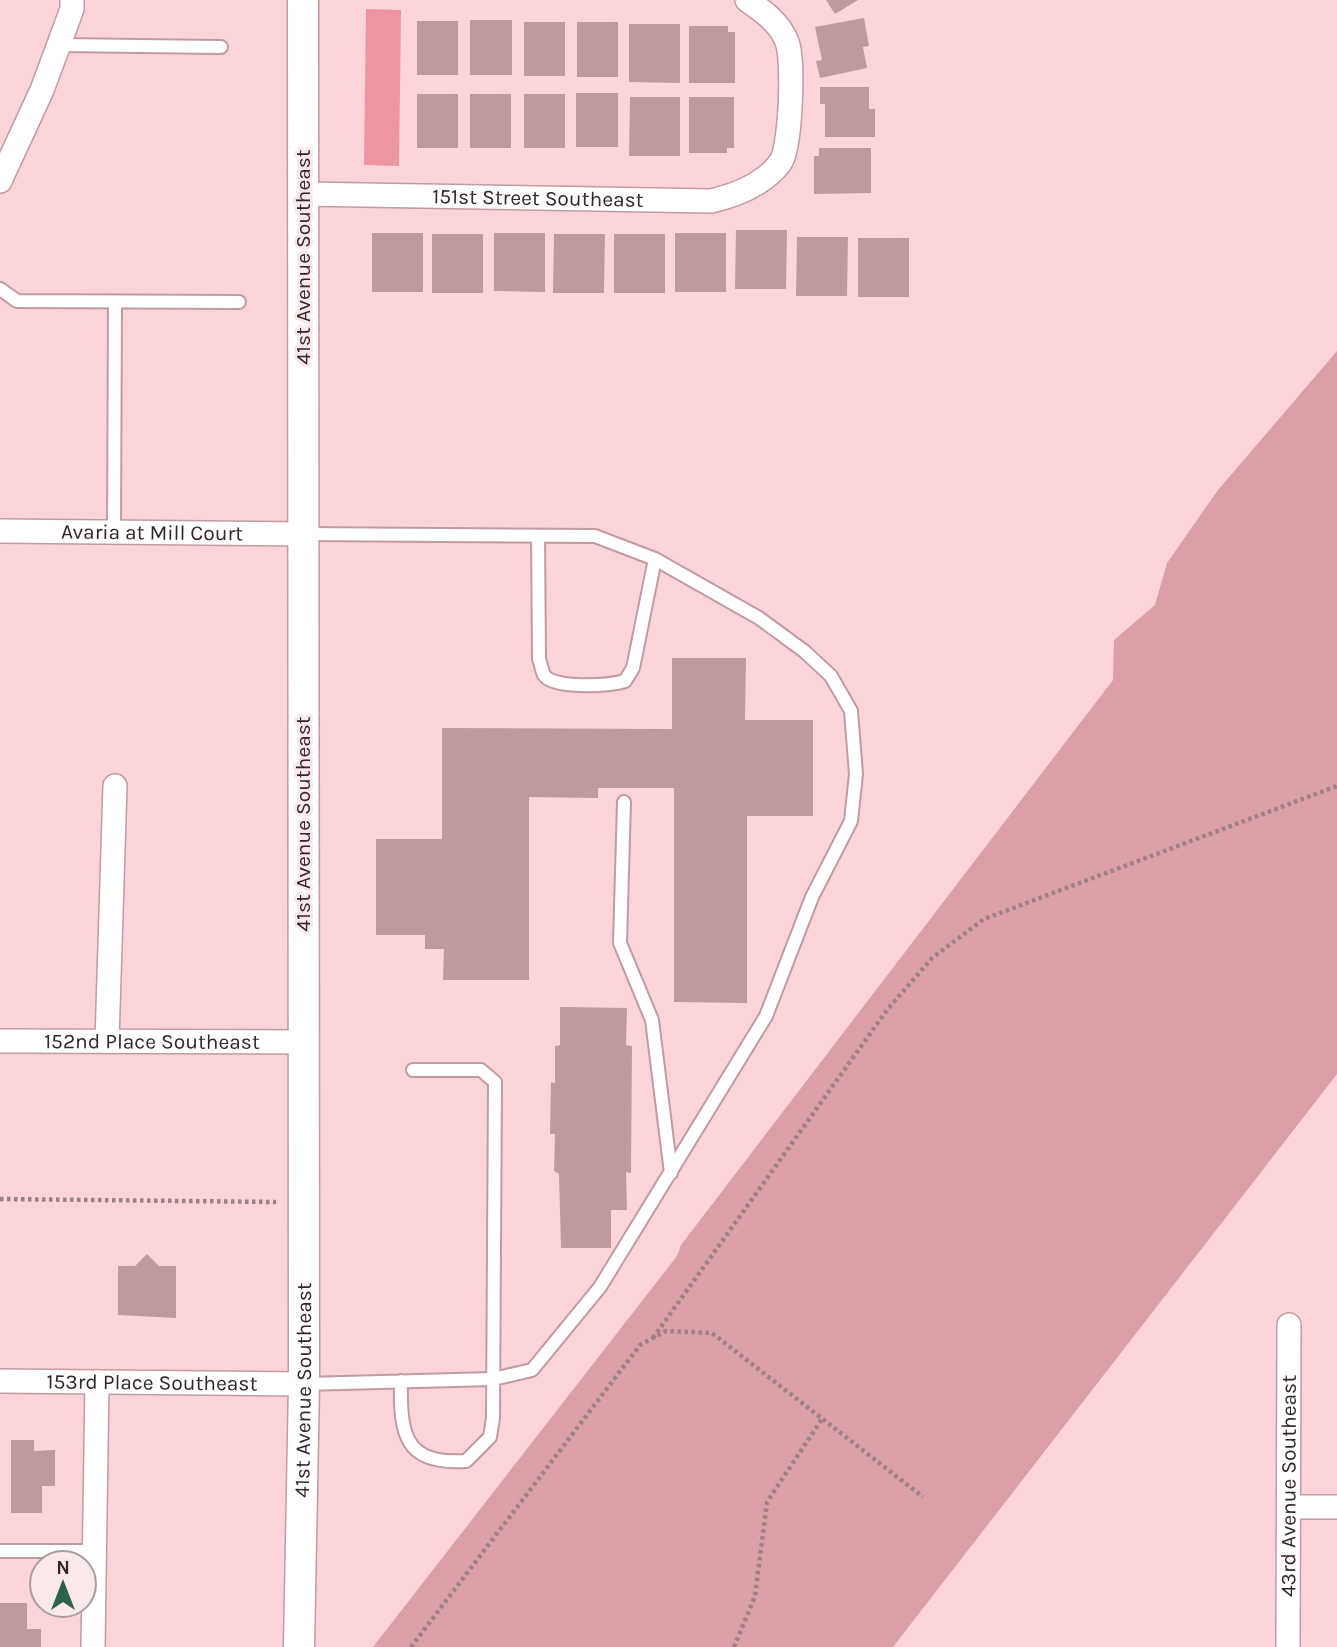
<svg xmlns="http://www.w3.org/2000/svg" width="1337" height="1647" font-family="Karla,sans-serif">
<rect width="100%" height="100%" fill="#fdd4d9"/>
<!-- green -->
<path fill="#dba0a7" d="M 1337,351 L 1337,1074 L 893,1647 L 373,1647 L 677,1256 L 681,1245 L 1113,680 L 1114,640 L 1155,605 L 1167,563 L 1218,490 Z"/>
<!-- water -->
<path fill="#ed95a2" d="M 366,9 L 401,10 L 399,166 L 364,165 Z"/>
<!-- building -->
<path fill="#bf999e" d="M 826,0 L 858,0 L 835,14 Z
M 864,18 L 869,46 L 863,47 L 867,68 L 820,78 L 816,61 L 822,60 L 815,27 Z
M 470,20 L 512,20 L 512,75 L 470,75 Z
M 417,21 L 458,21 L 458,75 L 417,75 Z
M 524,22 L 565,22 L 565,76 L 524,76 Z
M 577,22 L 618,22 L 618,77 L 577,77 Z
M 629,24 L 680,24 L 680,83 L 629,82 Z
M 689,26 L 728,26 L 728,32 L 735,32 L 735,83 L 689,83 Z
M 820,87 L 869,87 L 869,109 L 875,109 L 875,137 L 825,137 L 825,104 L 820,104 Z
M 576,93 L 618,93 L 618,147 L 576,147 Z
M 417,94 L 458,94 L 458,148 L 417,148 Z
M 470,94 L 511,94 L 511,148 L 470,148 Z
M 524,94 L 565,94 L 565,148 L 524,148 Z
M 630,97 L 680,97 L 680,156 L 629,156 Z
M 689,97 L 734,97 L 734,148 L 727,148 L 727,153 L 689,153 Z
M 819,148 L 871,148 L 871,193 L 814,194 L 814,156 L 819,156 Z
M 736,230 L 787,230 L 786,289 L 735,289 Z
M 372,233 L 423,233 L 423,292 L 372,292 Z
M 494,233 L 545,233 L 545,292 L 494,291 Z
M 675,233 L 726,233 L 726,292 L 675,292 Z
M 432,234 L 483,234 L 483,293 L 432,293 Z
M 554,234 L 605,234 L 604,293 L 553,293 Z
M 614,234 L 665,234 L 665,293 L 614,293 Z
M 797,237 L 848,237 L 847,296 L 796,296 Z
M 858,238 L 909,238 L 909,297 L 858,297 Z
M 672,658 L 746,658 L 745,720 L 813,720 L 813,816 L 747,816 L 747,1003 L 674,1002 L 674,788 L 598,788 L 598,798 L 529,797 L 529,980 L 443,980 L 444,949 L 425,949 L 425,935 L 376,935 L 376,839 L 442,839 L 442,728 L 672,729 Z
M 560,1007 L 627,1008 L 626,1045 L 632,1046 L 631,1173 L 626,1172 L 627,1210 L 611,1210 L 611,1248 L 561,1248 L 559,1174 L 554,1171 L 555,1134 L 550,1134 L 551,1082 L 555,1083 L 555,1046 L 560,1045 Z
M 147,1254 L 159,1266 L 176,1266 L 176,1318 L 118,1315 L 118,1266 L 135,1266 Z
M 11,1440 L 34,1440 L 34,1451 L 55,1450 L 55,1486 L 42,1486 L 42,1513 L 11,1513 Z
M 0,1603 L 27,1603 L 27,1629 L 41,1629 L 41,1647 L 0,1647 Z"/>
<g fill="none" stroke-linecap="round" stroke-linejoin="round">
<!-- service casing -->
<g stroke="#c29ba0" stroke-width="16">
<path id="service" d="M 59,45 L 221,47
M 0,289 L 17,301 L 239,302
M 114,530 L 115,302
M 304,534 L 595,536 L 655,559 L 759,618 L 804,651 L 831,676 L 851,711 L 856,774 L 851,821 L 812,897 L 766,1016 L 600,1287 L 532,1370 L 493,1379 L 305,1384
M 538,536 L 539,659 C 541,664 542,671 544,675 C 553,689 609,686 625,681 L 633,668 L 655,559
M 624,802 L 620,943 L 652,1020 L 671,1173
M 401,1381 C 400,1434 404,1465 466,1461 L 490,1437 L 493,1418 L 495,1082 L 481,1070 L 413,1070
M 0,1551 L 94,1551"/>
</g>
<!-- minor casing -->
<g stroke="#c29ba0" stroke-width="26">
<g id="minor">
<path d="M 0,181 L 42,90 L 72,9 L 72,0"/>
<path id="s1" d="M 304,194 L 711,201 C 737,195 763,185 780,163 C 791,149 794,59 787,42 C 780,23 763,11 747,0"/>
<path id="s2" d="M 0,531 L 303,534"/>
<path id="s3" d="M 0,1041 L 304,1042"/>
<path d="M 107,1041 L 115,786"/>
<path id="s4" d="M 0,1381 L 304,1384"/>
<path d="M 1290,1507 L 1337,1507"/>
<path d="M 93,1647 L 97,1382"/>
<path id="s5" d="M 1288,1647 L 1289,1325"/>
</g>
</g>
<!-- tertiary casing -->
<g stroke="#c29ba0" stroke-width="33">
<g id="tertiary">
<path id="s6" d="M 299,1647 L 304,1384 L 303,0"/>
</g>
</g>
<!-- path -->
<path stroke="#9e8185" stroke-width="4.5" stroke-dasharray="3.5 3.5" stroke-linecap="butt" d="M 0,1199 L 276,1202
M 653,1338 L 887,1010 L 932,958 L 984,919 L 1337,786
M 411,1647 L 640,1345 L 666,1331 L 712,1333 L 923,1497
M 734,1647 L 755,1596 L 767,1502 L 822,1419"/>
<!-- service -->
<use href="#service" stroke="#fff" stroke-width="12"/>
<!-- minor -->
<use href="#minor" stroke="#fff" stroke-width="23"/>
<!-- tertiary -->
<use href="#tertiary" stroke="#fff" stroke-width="30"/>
</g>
<g text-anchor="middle" stroke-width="6" stroke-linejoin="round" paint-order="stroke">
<!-- street labels -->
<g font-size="21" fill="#342527" stroke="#f9e9ea">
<text dy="7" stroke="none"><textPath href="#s1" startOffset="234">151st Street Southeast</textPath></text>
<text transform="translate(303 257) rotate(-90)" y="7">41st Avenue Southeast</text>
<text dy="7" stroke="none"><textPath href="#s2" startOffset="152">Avaria at Mill Court</textPath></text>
<text transform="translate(303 824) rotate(-90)" y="7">41st Avenue Southeast</text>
<text dy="7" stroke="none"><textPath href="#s3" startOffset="152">152nd Place Southeast</textPath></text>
<text dy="7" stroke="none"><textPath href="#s4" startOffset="152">153rd Place Southeast</textPath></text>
<text dy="7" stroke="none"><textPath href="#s6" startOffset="257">41st Avenue Southeast</textPath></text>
<text dy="7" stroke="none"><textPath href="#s5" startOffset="161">43rd Avenue Southeast</textPath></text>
</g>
</g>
<!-- north arrow -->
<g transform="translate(63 1584)"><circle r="33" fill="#f9e9ea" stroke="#aa9b9c" stroke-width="2"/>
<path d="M0-5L12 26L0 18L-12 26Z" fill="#2c6248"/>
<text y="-10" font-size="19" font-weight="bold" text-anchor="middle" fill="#342527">N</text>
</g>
</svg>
